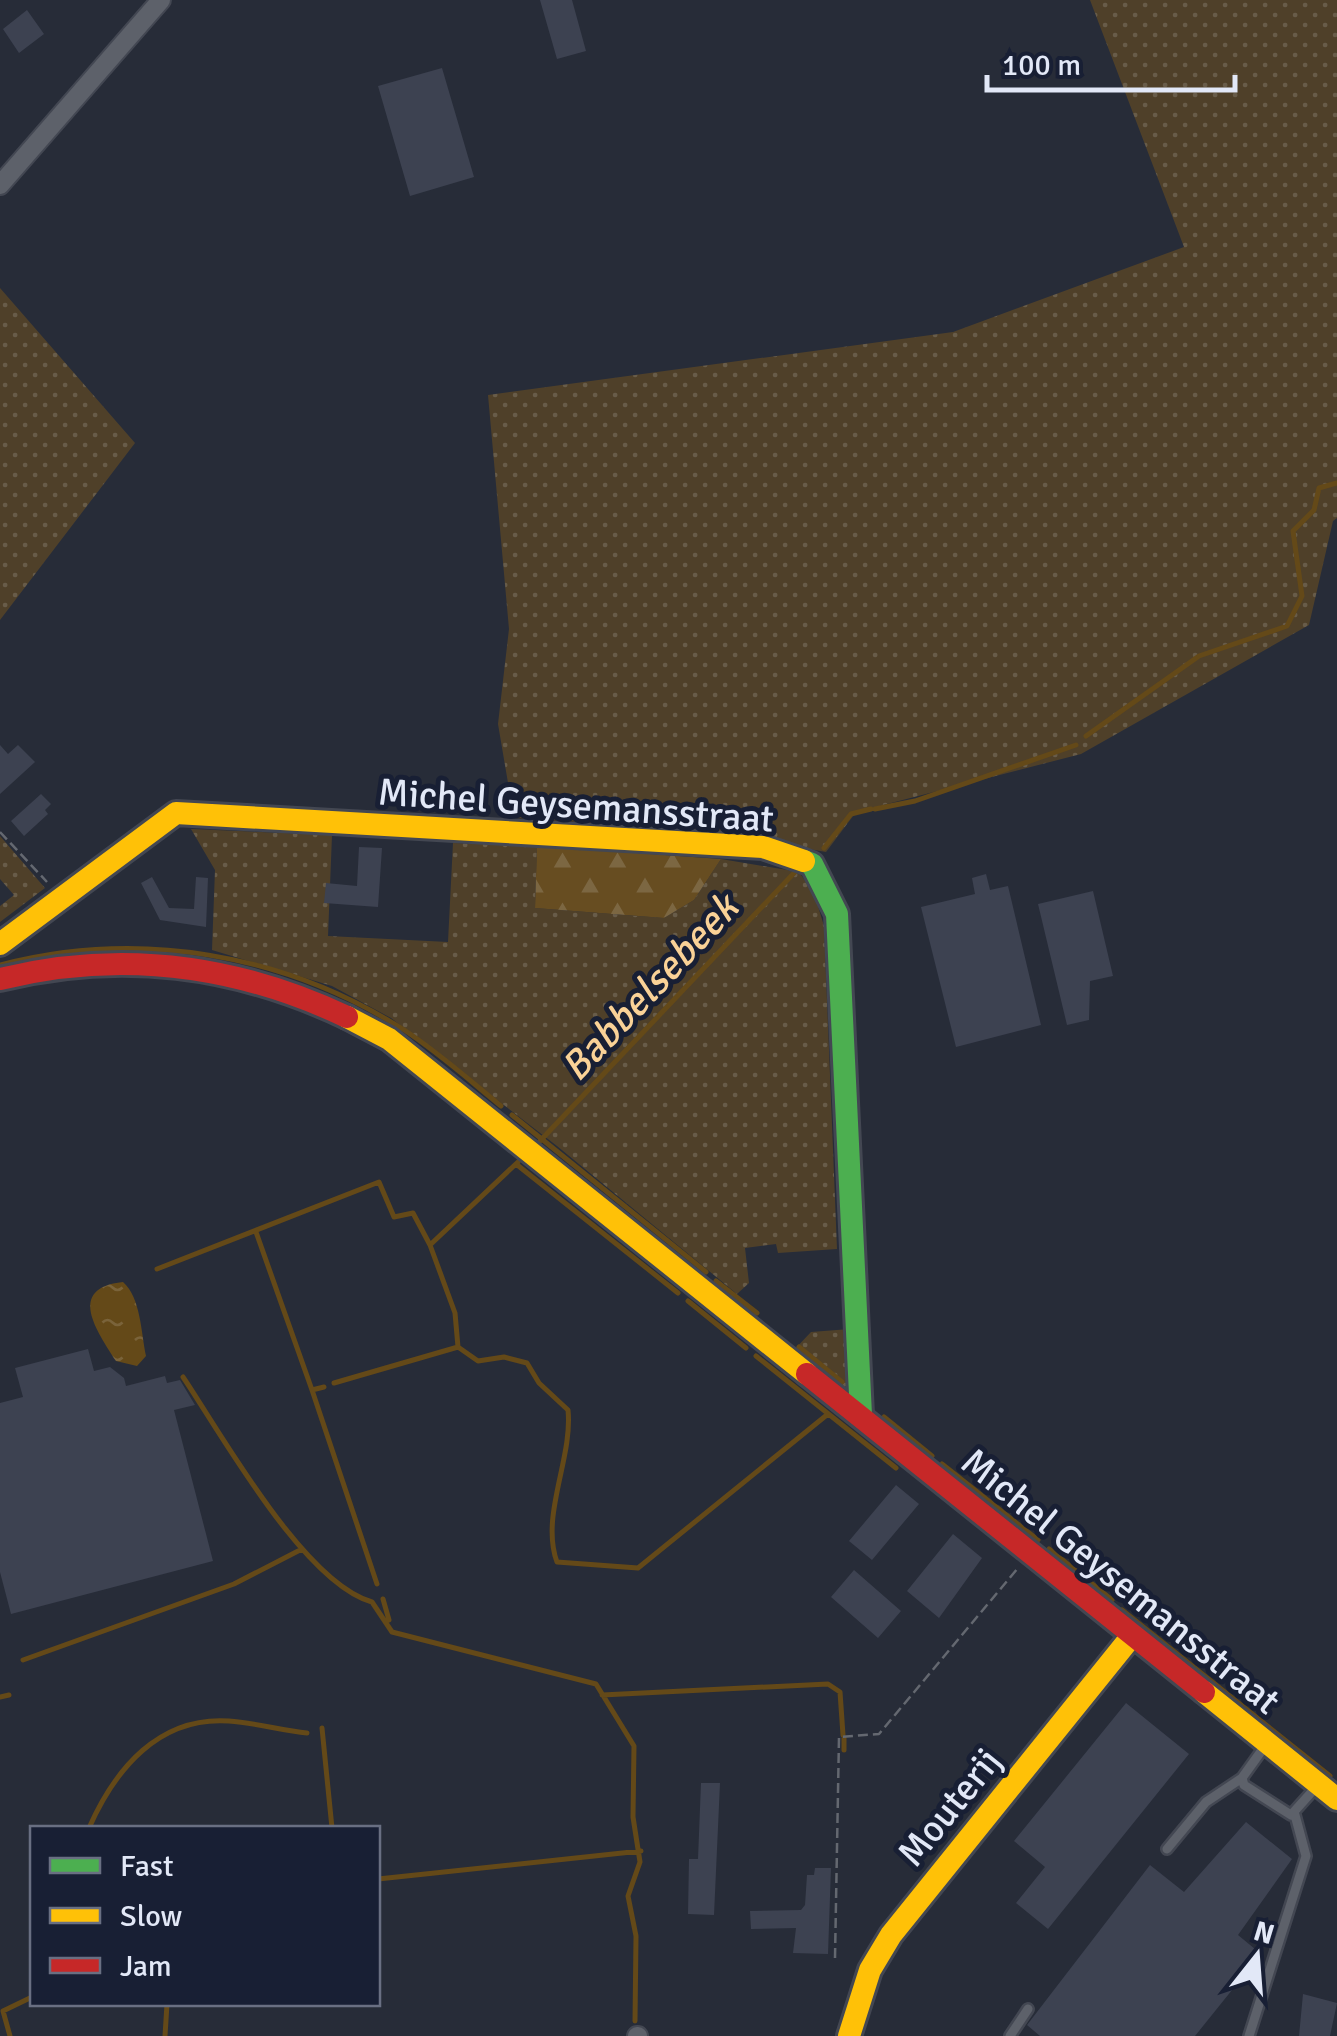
<svg xmlns="http://www.w3.org/2000/svg" width="1337" height="2036" font-family="Signika,sans-serif">
<defs>
<pattern id="grass-dots" width="8" height="8" patternUnits="userSpaceOnUse" patternTransform="scale(2.5)"><rect width="8" height="8" fill="#4f4029"/><path d="M2 2h.1M6 6h.1" fill="none" stroke="#685c49" stroke-width="1.8" stroke-linecap="round"/></pattern>
<pattern id="forest-firs" width="22" height="20" patternUnits="userSpaceOnUse" patternTransform="scale(2.5)"><rect width="22" height="20" fill="#674d21"/><path d="M5 1l3.5 6h-7zM16 11l3.5 6h-7z" fill="#7c6742"/></pattern>
<pattern id="water-ripples" width="26" height="14" patternUnits="userSpaceOnUse" patternTransform="scale(2.5)"><rect width="26" height="14" fill="#644918"/><path d="M2 4q2-2 4 0t4 0M15 11q2-2 4 0t4 0" fill="none" stroke="#7a633a"/></pattern>
</defs>
<rect width="100%" height="100%" fill="#272c38"/>
<!-- grass -->
<path fill="url(#grass-dots)" d="M 1090,0 L 1337,0 L 1337,518 L 1333,521 L 1309,625 L 1081,754 L 856,812 L 826,852 L 694,829 L 514,818 L 498,724 L 509,629 L 488,395 L 953,332 L 1184,247 Z
M 0,288 L 135,443 L 0,620 Z
M 191,829 L 332,835 L 328,936 L 448,942 L 453,843 L 537,846 L 535,908 L 664,918 L 694,900 L 721,859 L 799,872 L 814,893 L 824,926 L 837,1249 L 778,1253 L 776,1244 L 745,1248 L 749,1283 L 737,1294 L 557,1146 L 391,1018 L 332,986 L 212,950 L 215,870 Z
M 0,836 L 45,888 L 0,922 L 0,906 L 14,895 L 0,879 Z
M 850,1329 L 849,1385 L 842,1388 L 794,1350 L 811,1332 Z"/>
<!-- forest -->
<path fill="url(#forest-firs)" d="M 537,846 L 721,859 L 694,900 L 664,918 L 535,908 Z"/>
<!-- water -->
<path fill="url(#water-ripples)" d="M 123,1282 C 141,1298 141,1333 146,1356 L 137,1366 L 116,1361 C 97,1331 66,1288 123,1282 Z"/>
<g fill="none" stroke-linecap="round" stroke-linejoin="round">
<!-- stream -->
<path stroke="#644918" stroke-width="5" d="M 1086,736 L 1199,656 L 1287,626 L 1302,596 L 1293,531 L 1314,510 L 1319,488 L 1337,483
M 875,809 L 915,801 L 1076,745
M 824,848 L 851,814 L 871,809
M 0,965 C 138,929 284,953 404,1030 C 438,1052 469,1080 501,1106
M 512,1115 L 706,1272
M 540,1141 L 795,872
M 516,1164 L 678,1293
M 256,1232 L 312,1390 L 324,1387
M 157,1269 L 379,1182 L 394,1217 L 413,1213 L 430,1245 L 518,1162
M 716,1281 L 757,1313
M 688,1301 L 746,1348
M 458,1347 L 478,1361 L 504,1357 L 527,1363 L 539,1383 L 568,1410 C 573,1458 540,1516 557,1562 L 638,1568 L 828,1414
M 799,1347 L 842,1382
M 756,1356 L 896,1468
M 183,1377 C 222,1435 304,1583 372,1602 L 392,1632 L 596,1684 L 634,1746 L 633,1817 L 640,1862 L 628,1896 L 636,1936 L 635,2021
M 334,1383 L 458,1347 L 455,1313 L 430,1245
M 312,1390 L 377,1584
M 884,1417 L 932,1456
M 942,1464 L 1038,1540
M 1049,1549 L 1112,1600
M 383,1599 L 389,1620
M 1122,1610 L 1330,1776
M 23,1660 L 234,1584 L 302,1549
M 602,1695 L 828,1684 L 840,1692 L 843,1735
M 0,1697 L 9,1695
M 322,1728 L 332,1828
M 844,1738 L 844,1750
M 89,1828 C 115,1769 159,1716 229,1721 C 255,1723 281,1730 307,1733
M 378,1879 L 641,1851
M 10,2036 L 3,2011 L 32,1997
M 165,2036 L 167,2004"/>
</g>
<!-- building -->
<path fill="#3d4251" d="M 540,0 L 572,0 L 586,51 L 557,59 Z
M 27,10 L 44,34 L 19,53 L 3,29 Z
M 442,68 L 474,177 L 410,196 L 378,86 Z
M 0,745 L 8,754 L 18,745 L 35,762 L 0,794 Z
M 41,794 L 51,804 L 45,810 L 48,814 L 24,836 L 11,821 Z
M 359,847 L 382,848 L 378,907 L 324,903 L 326,883 L 357,886 Z
M 986,874 L 990,890 L 1008,886 L 1041,1025 L 956,1047 L 921,907 L 975,894 L 972,878 Z
M 152,877 L 169,908 L 194,909 L 196,877 L 208,878 L 206,927 L 160,920 L 141,883 Z
M 1093,891 L 1113,976 L 1090,981 L 1089,1020 L 1067,1025 L 1038,904 Z
M 88,1349 L 94,1371 L 110,1367 L 124,1378 L 126,1386 L 165,1376 L 167,1383 L 180,1380 L 195,1405 L 174,1410 L 213,1561 L 11,1614 L 0,1572 L 0,1403 L 23,1397 L 15,1368 Z
M 896,1485 L 919,1504 L 872,1560 L 849,1541 Z
M 953,1534 L 982,1558 L 939,1618 L 907,1591 Z
M 854,1570 L 901,1611 L 878,1638 L 831,1597 Z
M 1126,1703 L 1189,1754 L 1048,1929 L 1016,1903 L 1045,1867 L 1014,1841 Z
M 701,1783 L 720,1783 L 714,1915 L 688,1914 L 689,1859 L 698,1859 Z
M 1246,1822 L 1292,1859 L 1238,1935 L 1261,1954 L 1195,2036 L 1040,2036 L 1027,2025 L 1150,1865 L 1184,1892 Z
M 815,1868 L 831,1868 L 828,1954 L 793,1953 L 796,1928 L 751,1929 L 750,1911 L 801,1910 L 805,1905 L 807,1875 L 814,1875 Z
M 1303,1994 L 1337,2003 L 1330,2036 L 1299,2036 Z"/>
<g fill="none" stroke-linecap="round" stroke-linejoin="round">
<!-- lane casing -->
<g stroke="#434752" stroke-width="14">
<path id="lane" d="M 1265,1746 L 1242,1778 L 1244,1785 L 1291,1815 L 1318,1785
M 1167,1849 L 1206,1802 L 1242,1778
M 1010,2036 L 1028,2009
M 1249,2036 L 1306,1856 L 1295,1815"/>
</g>
<!-- street casing -->
<g stroke="#434752" stroke-width="22">
<path id="street" d="M 0,185 L 161,0
M 637,2036 L 638,2036"/>
</g>
<!-- fast casing -->
<g stroke="#434752" stroke-width="28">
<path id="fast" d="M 804,861 L 812,864 L 837,914 L 861,1415"/>
</g>
<!-- slow casing -->
<g stroke="#434752" stroke-width="28">
<path id="slow" d="M 0,944 L 176,813 L 763,847 L 804,861
M 347,1017 L 389,1039 L 807,1374
M 1204,1692 L 1337,1799
M 849,2036 L 870,1970 L 891,1935 L 1131,1637"/>
</g>
<!-- jam casing -->
<g stroke="#434752" stroke-width="28">
<path id="jam" d="M 0,979 C 121,949 235,964 347,1017
M 807,1374 L 1204,1692"/>
</g>
<!-- path -->
<path stroke="#646870" stroke-width="2.5" stroke-dasharray="10 5" stroke-linecap="butt" d="M 0,832 L 47,882
M 835,1958 L 839,1737 L 879,1734 L 1018,1568"/>
<!-- lane -->
<use href="#lane" stroke="#5d616a" stroke-width="9"/>
<!-- street -->
<use href="#street" stroke="#5d616a" stroke-width="18"/>
<!-- fast -->
<use href="#fast" stroke="#4caf50" stroke-width="22"/>
<!-- slow -->
<use href="#slow" stroke="#ffc107" stroke-width="22"/>
<!-- jam -->
<use href="#jam" stroke="#c62828" stroke-width="22"/>
</g>
<g text-anchor="middle" stroke-width="10" stroke-linejoin="round" paint-order="stroke">
<!-- street labels -->
<g font-size="38" fill="#e2e8f7" stroke="#181f34">
<text transform="translate(576 805) rotate(4)" y="13">Michel Geysemansstraat</text>
<text transform="translate(1121 1581) rotate(39)" y="13">Michel Geysemansstraat</text>
<text transform="translate(949 1807) rotate(-51)" y="13">Mouterij</text>
</g>
<!-- water labels -->
<g font-size="40" font-style="italic" fill="#fad297" stroke="#181f34">
<text transform="translate(649 987) rotate(-47)" y="14">Babbelsebeek</text>
</g>
</g>
<!-- legend -->
<rect x="30" y="1826" width="350" height="180" fill="#181f34" stroke="#696f82" stroke-width="2.5"/>
<rect x="50" y="1858" width="50" height="15" fill="#4caf50" stroke="#696f82" stroke-width="2.5"/>
<text x="120" y="1876" font-size="30" fill="#e2e8f7">Fast</text>
<rect x="50" y="1908" width="50" height="15" fill="#ffc107" stroke="#696f82" stroke-width="2.5"/>
<text x="120" y="1926" font-size="30" fill="#e2e8f7">Slow</text>
<rect x="50" y="1958" width="50" height="15" fill="#c62828" stroke="#696f82" stroke-width="2.5"/>
<text x="120" y="1976" font-size="30" fill="#e2e8f7">Jam</text>
<!-- north arrow -->
<g transform="translate(1257 1956) rotate(17)" stroke="#181f34" stroke-width="8" paint-order="stroke">
<path d="M0-8L18 38L0 25L-18 38Z" fill="#e2e8f7"/>
<text y="-15" font-size="28" font-weight="bold" text-anchor="middle" fill="#e2e8f7">N</text>
</g>
<!-- scale -->
<path d="M987 75v15h248v-15" fill="none" stroke="#e2e8f7" stroke-width="5"/>
<text x="1002" y="75" font-size="30" fill="#e2e8f7" stroke="#181f34" stroke-width="8" paint-order="stroke">100 m</text>
</svg>
